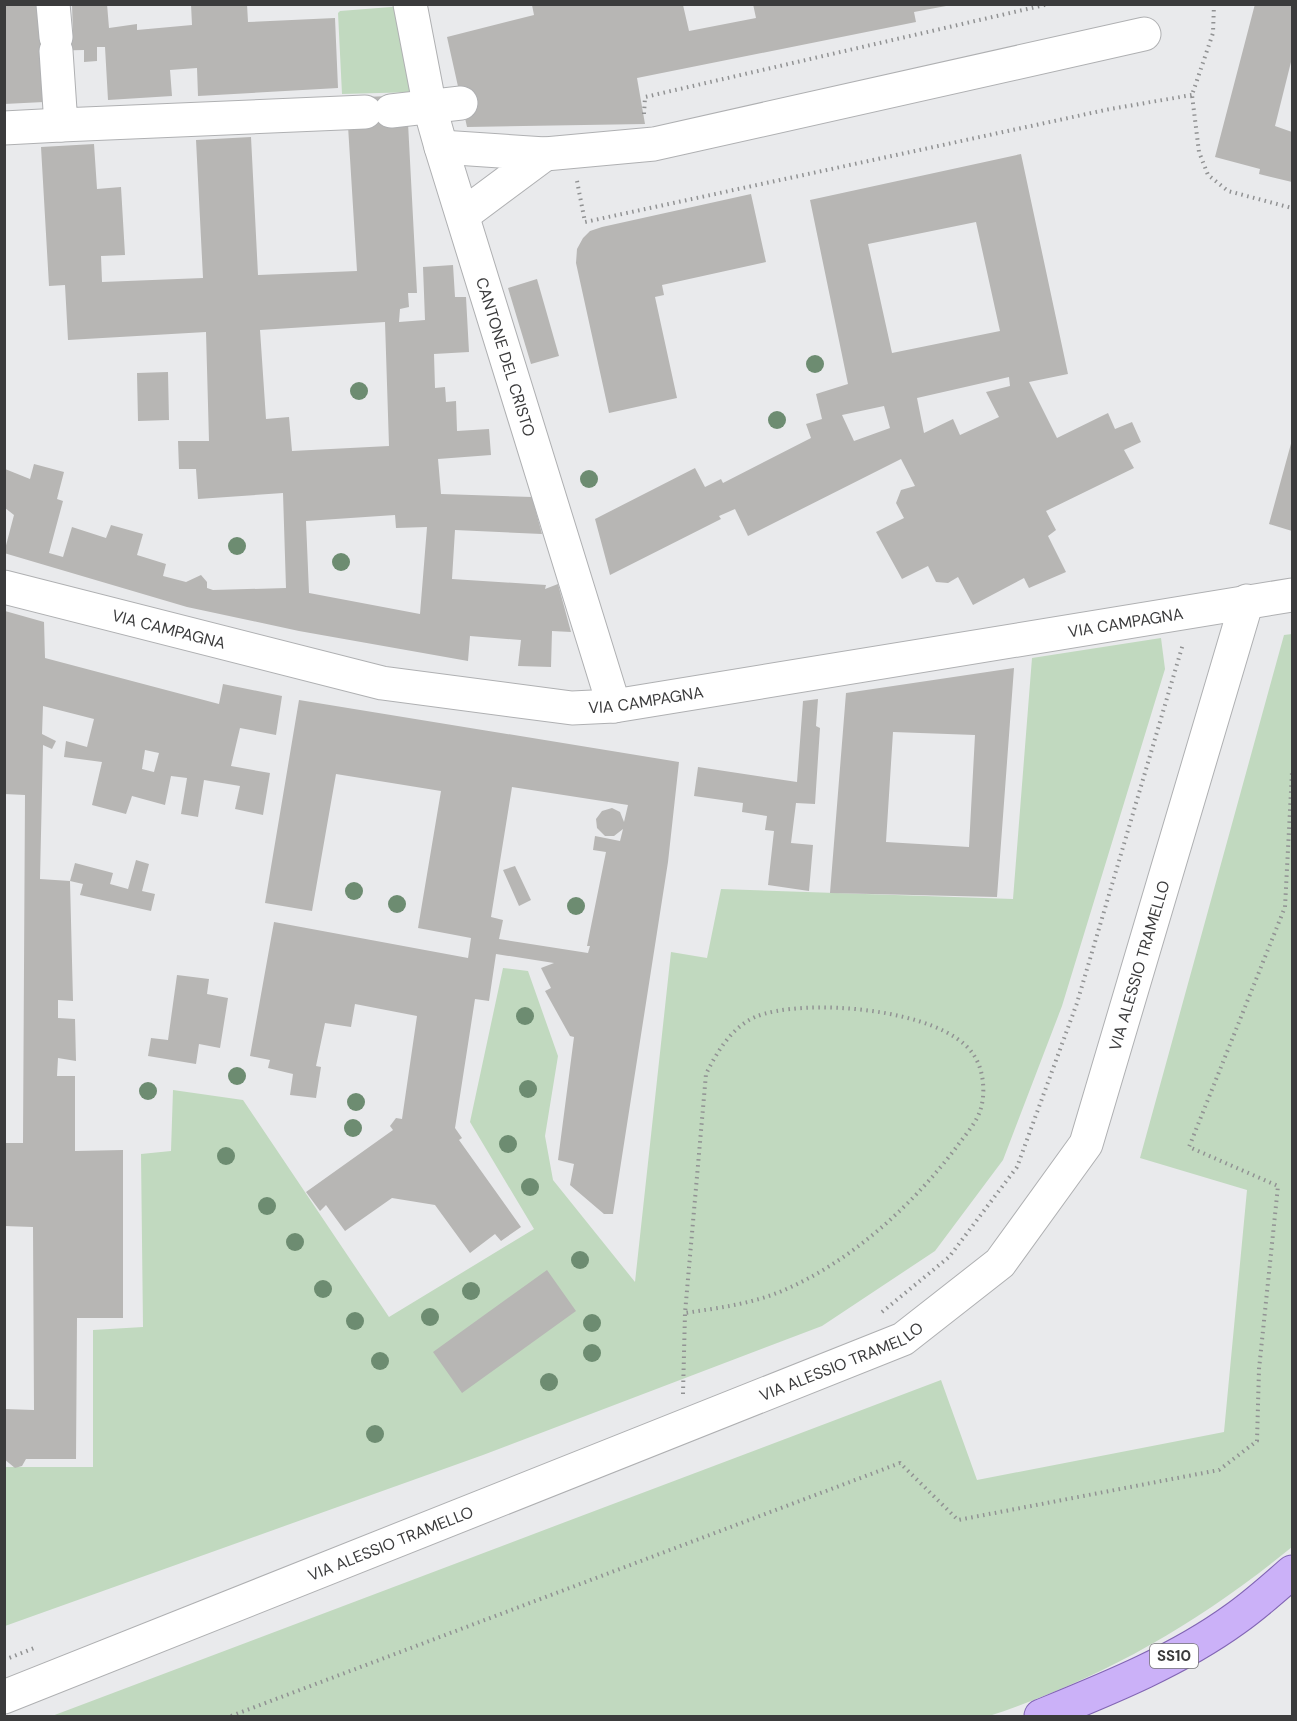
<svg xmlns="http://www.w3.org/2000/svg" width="1297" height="1721" font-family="'DM Sans',sans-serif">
<rect width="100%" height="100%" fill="#e9eaec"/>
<!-- green -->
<path fill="#c1d9bf" d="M 404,6 L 416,92 L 342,94 L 338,13 L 340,11 Z
M 1292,634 L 1292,1547 C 1199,1623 1104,1678 989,1716 L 52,1716 L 941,1380 L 977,1480 L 1224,1432 L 1247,1190 L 1140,1158 L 1284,635 Z
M 1161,638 L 1165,669 L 1062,1006 L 1003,1160 L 935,1251 L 822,1326 L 483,1455 L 5,1626 L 4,1467 L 93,1467 L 93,1330 L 143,1327 L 141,1154 L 171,1151 L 173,1090 L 243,1100 L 389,1317 L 534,1229 L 470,1122 L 503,968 L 528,971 L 558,1056 L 545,1136 L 553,1180 L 635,1282 L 671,952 L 707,958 L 721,889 L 1013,899 L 1032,658 Z"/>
<!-- building -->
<path fill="#b7b6b4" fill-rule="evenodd" d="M 4,4 L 40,4 L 41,38 L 73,36 L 72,4 L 107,4 L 109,28 L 137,24 L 137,30 L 192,25 L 191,4 L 247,4 L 248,22 L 335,18 L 338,88 L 198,96 L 197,68 L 170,70 L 172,96 L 108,100 L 105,47 L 97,47 L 97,61 L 84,62 L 84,50 L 42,51 L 44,102 L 4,104 Z
M 753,4 L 946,6 L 914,12 L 916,22 L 637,78 L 645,124 L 467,127 L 447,37 L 534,15 L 532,5 L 683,5 L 689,31 L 756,18 Z
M 1255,4 L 1292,4 L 1292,58 L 1275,126 L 1292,132 L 1292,182 L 1259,174 L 1260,169 L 1215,157 Z
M 390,96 L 408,123 L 417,293 L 408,293 L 409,307 L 400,309 L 399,322 L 425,320 L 423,267 L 453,265 L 455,297 L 466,297 L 469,352 L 434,354 L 435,388 L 445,387 L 446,402 L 456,401 L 457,431 L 489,429 L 491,455 L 438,459 L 441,494 L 532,497 L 542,534 L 455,530 L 452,579 L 546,585 L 545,589 L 558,584 L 571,632 L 552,631 L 551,667 L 518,666 L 521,640 L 470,636 L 468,661 L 299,631 L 187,607 L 4,553 L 14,515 L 5,508 L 5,469 L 30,479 L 34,464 L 64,472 L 57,499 L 63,501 L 49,553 L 63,557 L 72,527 L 106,538 L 111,525 L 143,534 L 137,555 L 166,564 L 163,576 L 186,582 L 201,575 L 207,582 L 207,588 L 213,590 L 286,588 L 283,493 L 198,499 L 196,469 L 179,469 L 178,441 L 209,441 L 206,332 L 68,340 L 65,285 L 49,286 L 41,147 L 94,144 L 97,189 L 121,187 L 125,255 L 101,256 L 102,282 L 203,278 L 196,140 L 251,137 L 258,275 L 357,271 L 348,126 L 364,97 ZM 385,322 L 389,446 L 292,451 L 289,417 L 266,419 L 260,330 ZM 395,515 L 396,528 L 427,527 L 420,614 L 309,593 L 306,521 Z
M 1021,154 L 1068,374 L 1029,382 L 1057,438 L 1108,413 L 1115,429 L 1132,422 L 1141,442 L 1124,450 L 1134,468 L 1046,511 L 1056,530 L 1048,536 L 1066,572 L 1029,588 L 1024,578 L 973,605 L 958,577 L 948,583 L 936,582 L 928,566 L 902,579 L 876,532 L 904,518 L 896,503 L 901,490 L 915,486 L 901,459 L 748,536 L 735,509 L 719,516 L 721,519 L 610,575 L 595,519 L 695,468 L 705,487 L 721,479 L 723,483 L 811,438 L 806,424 L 822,419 L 816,394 L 848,384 L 810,200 ZM 976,222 L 1000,331 L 892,353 L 868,244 ZM 1009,377 L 1010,386 L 986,392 L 999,417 L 960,435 L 953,419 L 924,433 L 917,398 ZM 884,406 L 890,428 L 854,441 L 842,415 Z
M 751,194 L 766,262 L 662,285 L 664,295 L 655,297 L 677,398 L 609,413 L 576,263 L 577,249 L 583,238 L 590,231 L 602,227 Z
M 537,279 L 559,356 L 531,364 L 508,288 Z
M 168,372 L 169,420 L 138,421 L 137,373 Z
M 1292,440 L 1292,531 L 1269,524 Z
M 5,611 L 44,622 L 45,658 L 219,704 L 223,684 L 282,696 L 276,735 L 240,728 L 231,766 L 270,773 L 263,815 L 235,809 L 240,786 L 204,780 L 198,817 L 181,814 L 187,778 L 171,776 L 165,805 L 132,796 L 126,814 L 92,805 L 102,762 L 64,757 L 66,741 L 87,747 L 94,719 L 43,706 L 42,734 L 56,741 L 52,749 L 43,745 L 40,879 L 70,881 L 73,1001 L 58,1000 L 58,1018 L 75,1019 L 76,1061 L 58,1058 L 57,1076 L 75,1076 L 75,1151 L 123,1150 L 123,1318 L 77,1318 L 76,1459 L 26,1459 L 22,1466 L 15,1468 L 4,1459 L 4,1409 L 34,1410 L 33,1227 L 4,1226 L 4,1143 L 23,1143 L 25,795 L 4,794 ZM 145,750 L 159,753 L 154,772 L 142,769 Z
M 1014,668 L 997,897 L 830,893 L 846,693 ZM 893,732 L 975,735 L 969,847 L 886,842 Z
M 818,699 L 816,726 L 820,728 L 815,804 L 796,803 L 791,843 L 813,845 L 809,891 L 768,885 L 774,831 L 765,830 L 767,816 L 742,812 L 743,803 L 694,796 L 698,767 L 797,782 L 803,701 Z
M 299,700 L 679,762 L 668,862 L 613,1214 L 604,1214 L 570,1185 L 574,1164 L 558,1160 L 574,1037 L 570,1036 L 545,991 L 551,988 L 541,968 L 554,963 L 496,954 L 489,1001 L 475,999 L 455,1128 L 462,1138 L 459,1140 L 521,1227 L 501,1241 L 495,1234 L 470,1253 L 435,1205 L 392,1198 L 345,1231 L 326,1205 L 320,1211 L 306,1192 L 393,1130 L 390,1126 L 396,1118 L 402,1119 L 417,1016 L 355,1004 L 351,1027 L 325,1023 L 316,1066 L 321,1067 L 316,1098 L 290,1095 L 293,1074 L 268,1068 L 270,1060 L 250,1056 L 274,922 L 468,958 L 471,938 L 418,928 L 441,791 L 336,774 L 312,911 L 265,903 ZM 512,787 L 628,805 L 624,822 L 620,812 L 612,808 L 602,811 L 596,819 L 597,828 L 605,836 L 614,836 L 623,829 L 620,841 L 595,836 L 593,850 L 606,852 L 587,946 L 590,946 L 588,953 L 499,939 L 503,920 L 491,917 Z
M 136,860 L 149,864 L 142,891 L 155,894 L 151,911 L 80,895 L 83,884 L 70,881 L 75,863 L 113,873 L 110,884 L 128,889 Z
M 515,866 L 531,900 L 519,906 L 503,870 Z
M 177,975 L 209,979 L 207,994 L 228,998 L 220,1048 L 199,1044 L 196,1064 L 148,1056 L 151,1038 L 168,1040 Z
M 547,1270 L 576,1311 L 462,1393 L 433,1352 Z"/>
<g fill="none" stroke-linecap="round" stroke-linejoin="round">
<!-- minor casing -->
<g stroke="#afb0b2" stroke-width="35">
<g id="minor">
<path d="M 53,4 L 56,37"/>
<path id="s1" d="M 410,4 L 430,108 L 441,147 L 614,706"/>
<path d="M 56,51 L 61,125 L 365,112"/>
<path d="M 391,111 L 461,103"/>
<path d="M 4,128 L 61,125"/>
<path d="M 441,147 L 545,154 L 463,215"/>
<path d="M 545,154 L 654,144 L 1144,34"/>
<path id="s2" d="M 4,587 L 382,683 L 572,708 L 614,706 L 1292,595"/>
<path id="s3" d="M 4,1697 L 903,1339 L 1000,1263 L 1086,1144 L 1247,601"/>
</g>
</g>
<!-- major casing -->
<g stroke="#8266b4" stroke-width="35">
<path id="major" d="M 1041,1716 C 1107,1689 1177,1661 1235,1619 C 1255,1605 1274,1588 1292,1572"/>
</g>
<!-- path -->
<path stroke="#919293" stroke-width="4" stroke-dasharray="1.5 4.5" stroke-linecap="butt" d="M 1214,4 L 1213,33 L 1192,95 L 1199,152 L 1208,175 L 1228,191 L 1292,208
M 644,114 L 645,97 L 1049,4
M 577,181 L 585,222 L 1110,109 L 1192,95
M 882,1312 L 949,1257 L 1017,1167 L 1077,1003 L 1183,644
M 683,1394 L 685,1313 L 706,1074 C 717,1052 731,1028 755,1017 C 803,997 942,1008 973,1054 C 984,1069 986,1094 980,1111 C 976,1123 966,1134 958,1145 C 914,1204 851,1262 782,1291 C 751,1304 718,1308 685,1313
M 4,1660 L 34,1648
M 231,1716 L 900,1463 L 958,1520 L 1219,1470 L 1257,1441 L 1259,1369 L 1278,1186 L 1189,1147 L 1285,907 L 1292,772"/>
<!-- minor -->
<use href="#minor" stroke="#fff" stroke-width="33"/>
<!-- major -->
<use href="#major" stroke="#cbb1f8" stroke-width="33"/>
</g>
<!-- trees -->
<g fill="#6d8c71">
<circle cx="815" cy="364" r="9"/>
<circle cx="359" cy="391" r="9"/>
<circle cx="777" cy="420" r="9"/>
<circle cx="589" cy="479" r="9"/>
<circle cx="237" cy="546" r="9"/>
<circle cx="341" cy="562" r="9"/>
<circle cx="354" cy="891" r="9"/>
<circle cx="397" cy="904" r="9"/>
<circle cx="576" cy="906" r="9"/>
<circle cx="525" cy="1016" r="9"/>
<circle cx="237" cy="1076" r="9"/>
<circle cx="528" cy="1089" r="9"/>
<circle cx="148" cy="1091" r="9"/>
<circle cx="356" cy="1102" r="9"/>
<circle cx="353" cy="1128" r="9"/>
<circle cx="508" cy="1144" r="9"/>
<circle cx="226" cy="1156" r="9"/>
<circle cx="530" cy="1187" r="9"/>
<circle cx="267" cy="1206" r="9"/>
<circle cx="295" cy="1242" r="9"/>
<circle cx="580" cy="1260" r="9"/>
<circle cx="323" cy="1289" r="9"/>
<circle cx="471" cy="1291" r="9"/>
<circle cx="430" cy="1317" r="9"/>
<circle cx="355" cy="1321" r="9"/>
<circle cx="592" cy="1323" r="9"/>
<circle cx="592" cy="1353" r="9"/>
<circle cx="380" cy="1361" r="9"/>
<circle cx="549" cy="1382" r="9"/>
<circle cx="375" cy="1434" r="9"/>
</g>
<g text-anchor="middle" stroke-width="4.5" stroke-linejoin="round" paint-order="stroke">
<!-- shield labels -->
<rect fill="#fff" stroke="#767676" stroke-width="1.5" x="1150" y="1644" width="48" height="24" rx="4.5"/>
<g font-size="15" font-weight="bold" fill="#3b3b3c">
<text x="1174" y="1661">SS10</text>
</g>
<!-- street labels -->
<g font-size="16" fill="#3b3b3c" stroke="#fff">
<text dy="6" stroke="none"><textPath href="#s1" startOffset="366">CANTONE DEL CRISTO</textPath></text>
<text dy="6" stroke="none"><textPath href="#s2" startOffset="1142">VIA CAMPAGNA</textPath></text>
<text dy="6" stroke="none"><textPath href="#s2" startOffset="170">VIA CAMPAGNA</textPath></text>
<text dy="6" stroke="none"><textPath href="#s2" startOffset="656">VIA CAMPAGNA</textPath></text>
<text dy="6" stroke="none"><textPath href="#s3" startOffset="1424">VIA ALESSIO TRAMELLO</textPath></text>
<text dy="6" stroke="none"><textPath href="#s3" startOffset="902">VIA ALESSIO TRAMELLO</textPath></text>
<text dy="6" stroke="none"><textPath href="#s3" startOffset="416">VIA ALESSIO TRAMELLO</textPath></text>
</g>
</g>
<!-- border -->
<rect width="1297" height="1721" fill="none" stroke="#3b3b3c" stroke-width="12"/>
</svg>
